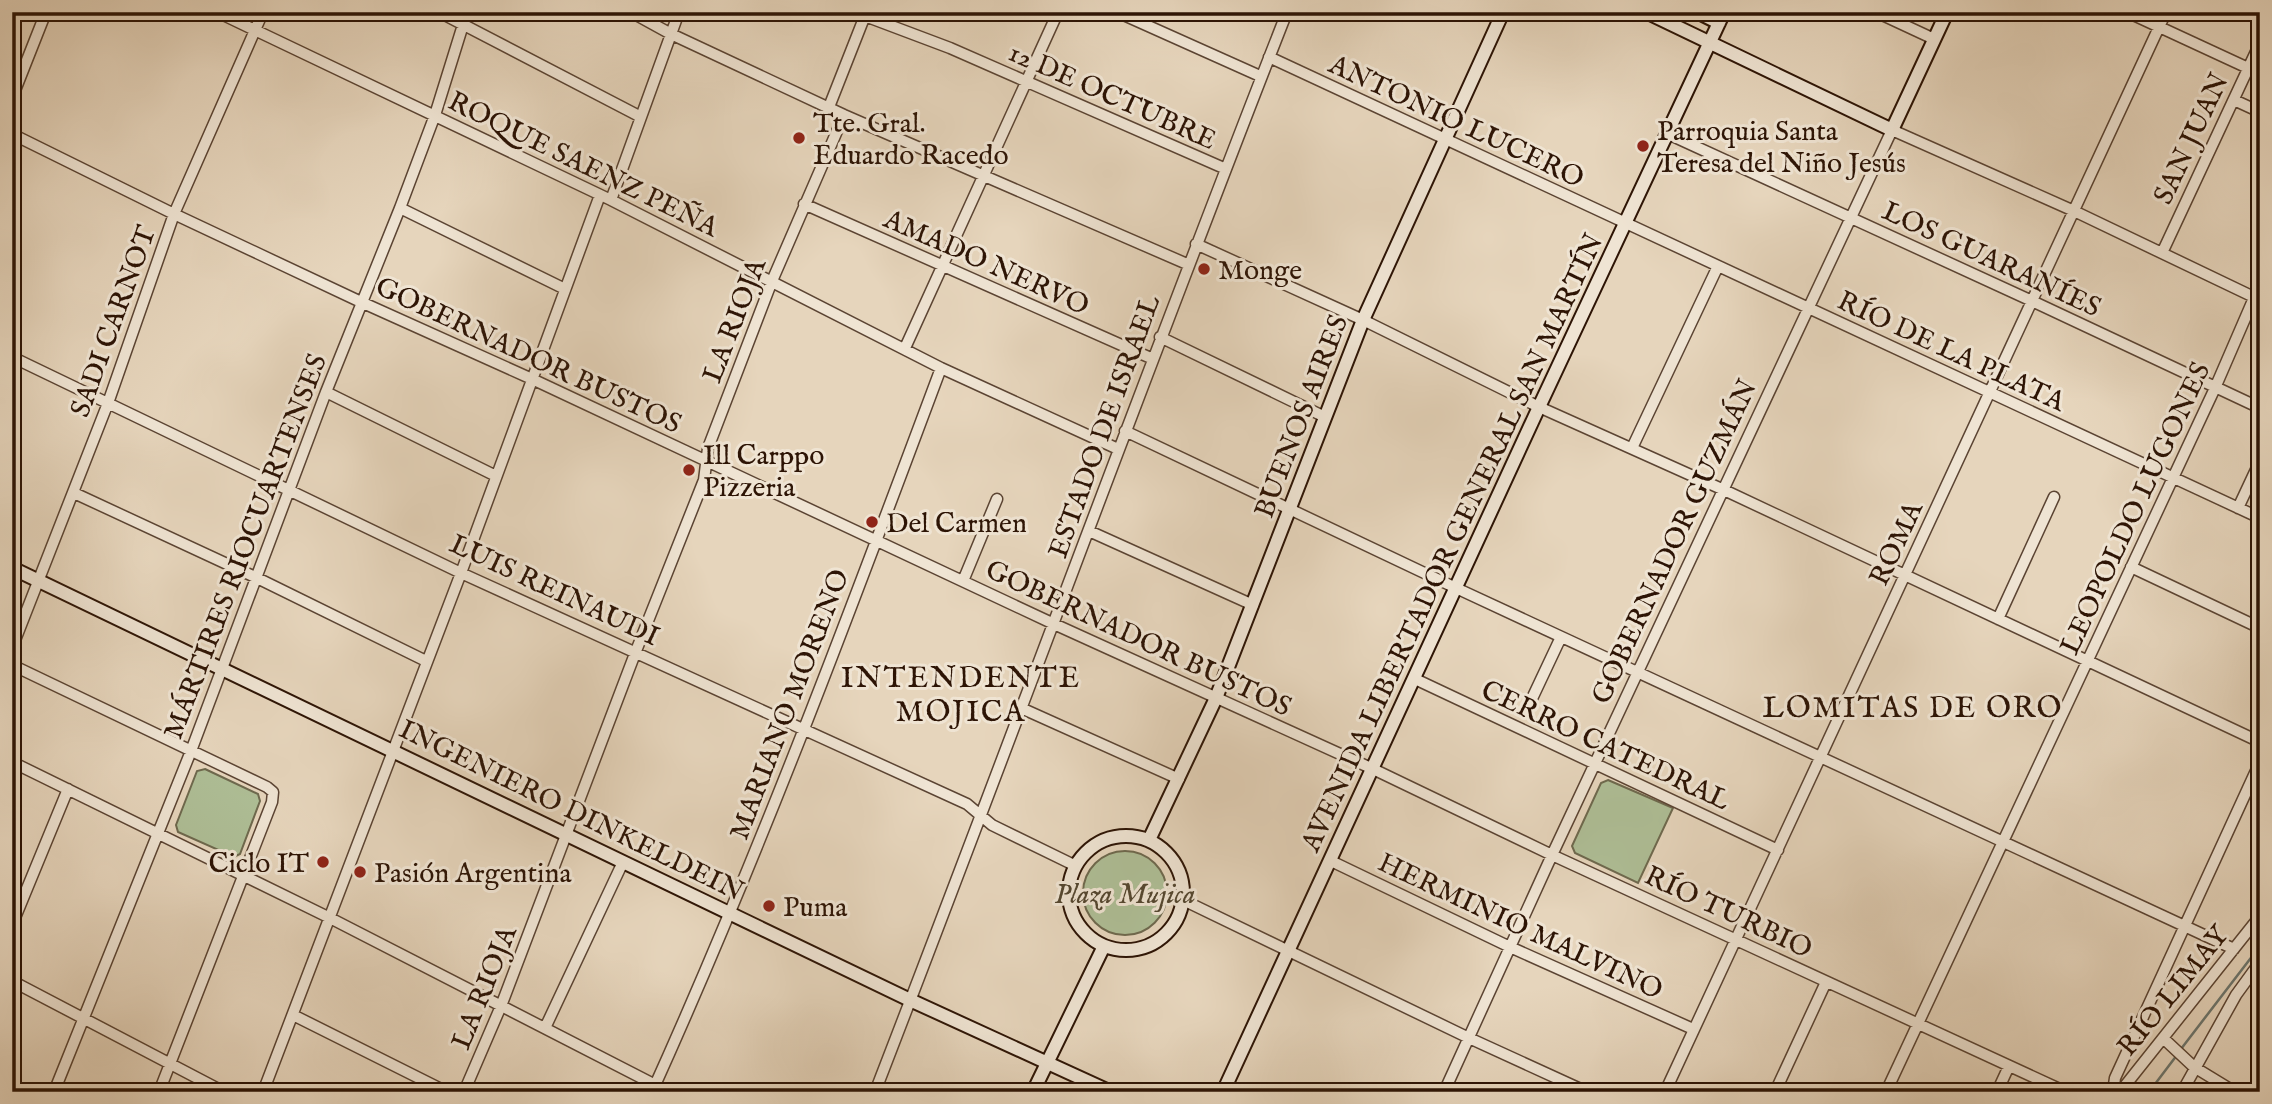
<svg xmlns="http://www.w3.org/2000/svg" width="2272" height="1104" font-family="'IM FELL English',serif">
<rect width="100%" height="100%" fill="#e6d5bc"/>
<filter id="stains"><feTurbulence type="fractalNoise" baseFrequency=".00286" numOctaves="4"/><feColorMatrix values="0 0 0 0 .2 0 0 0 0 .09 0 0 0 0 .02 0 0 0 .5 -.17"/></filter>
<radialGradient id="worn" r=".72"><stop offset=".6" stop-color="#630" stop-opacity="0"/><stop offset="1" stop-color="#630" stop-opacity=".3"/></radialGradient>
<!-- green -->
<path fill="#aebe96" stroke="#6e694e" stroke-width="2" d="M 205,769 L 258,794 L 260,801 L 240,854 L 234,857 L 178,832 L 176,825 L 197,771 Z
M 1608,780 L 1673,808 L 1638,883 L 1575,853 L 1572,846 L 1601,783 Z
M1083 893a42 42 0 1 1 84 0a42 42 0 1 1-84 0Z"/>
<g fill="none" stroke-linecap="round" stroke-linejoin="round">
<!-- stream -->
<path stroke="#6c766e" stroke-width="2.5" d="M 2181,1049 L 2260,946
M 2149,1092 L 2177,1055"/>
<!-- street casing -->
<g stroke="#5b4433" stroke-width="13">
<path id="street" d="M 217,12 L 611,200 L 941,368 L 1118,449
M 439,12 L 641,117
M 631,12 L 671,34 L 844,115 L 1187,264
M 1117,12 L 1260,76
M 1876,12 L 1934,39
M 2127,12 L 2248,68
M 865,16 L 950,48 L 1226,169
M 1269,57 L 2260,518
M 12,98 L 46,12
M 2234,100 L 2260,112
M 829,107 L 866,13
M 1666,133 L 2032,301 L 2260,408
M 12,134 L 174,214 L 361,302 L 532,379 L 1054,624 L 1373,769 L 1552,855 L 2066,1092
M 611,200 L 679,12
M 804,204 L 1153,359
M 400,208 L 565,289
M 1196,244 L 1363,320 L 1539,407 L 1724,490 L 2260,742
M 2162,253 L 2260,43
M 1160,337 L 1325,417
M 905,348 L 1058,12
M 12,357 L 461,573 L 967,804 L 992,825 L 1076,866
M 326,392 L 496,476
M 1125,431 L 1456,588 L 2234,949
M 1632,448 L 1718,266
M 74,493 L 255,577 L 426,661
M 2238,508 L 2260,461
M 1089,531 L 1253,605
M 2131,567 L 2260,628
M 963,581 L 997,499
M 1998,619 L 2054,497
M 12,648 L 108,403 L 174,214 L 263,12
M 12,665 L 267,787 L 273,792 L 272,802 L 159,1092
M 1415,679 L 1778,850
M 1529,705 L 1561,637
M 1021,708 L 1179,779
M 12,762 L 330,918 L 669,1092
M 1331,861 L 1510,947 L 1693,1029
M 1183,900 L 1469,1038 L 1587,1092
M 12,925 L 68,789
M 12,981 L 224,1092
M 293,1015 L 447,1092
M 545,1028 L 623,862
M 2163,1038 L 2194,1067 L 2235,1092
M 12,1085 L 24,1092
M 54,1092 L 191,751 L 326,392 L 400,208 L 435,115 L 467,12
M 263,1092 L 461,573 L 600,195
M 464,1092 L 501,1006 L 636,651 L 704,480 L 708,448 L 772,281 L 844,115
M 652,1092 C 759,855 850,612 941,368
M 875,1092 C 1014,733 1146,371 1287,12
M 1444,1092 L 1552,855 L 1892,130 L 2074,211 L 2260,300
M 1665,1092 L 2166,12
M 1775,1092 L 1826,982
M 1886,1092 L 2215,388 L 2260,284
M 1997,1092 L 2009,1066
M 2113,1092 L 2115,1078 L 2260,762
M 2120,1092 L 2260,916
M 2182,1092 L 2236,995 L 2260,962"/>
</g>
<!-- secondary casing -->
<g stroke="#2d1405" stroke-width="16">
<path id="secondary" d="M 1646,12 L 1892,130 L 1947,12
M 1697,12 L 1719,23
M 12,568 L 910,1000 L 1111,1092
M1069 893a57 57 0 1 1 114 0a57 57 0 1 1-114 0Z
M 1149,840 L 1216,698 L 1363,320 L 1503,12
M 1033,1092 L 1104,946
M 1223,1092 L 1539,407 L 1724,12"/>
</g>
<!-- street -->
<use href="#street" stroke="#efe4d3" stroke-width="10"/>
<!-- secondary -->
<use href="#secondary" stroke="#efe4d3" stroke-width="12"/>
</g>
<!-- markers -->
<g fill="#8f2418" stroke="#efe4d3" stroke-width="2.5">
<circle cx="799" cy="138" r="7"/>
<circle cx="1643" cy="146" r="7"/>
<circle cx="1204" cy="269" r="7"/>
<circle cx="689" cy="470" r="7"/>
<circle cx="872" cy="522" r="7"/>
<circle cx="323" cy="862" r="7"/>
<circle cx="360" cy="872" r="7"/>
<circle cx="769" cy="906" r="7"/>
</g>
<g text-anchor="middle" stroke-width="6" stroke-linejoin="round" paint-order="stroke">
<!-- street labels -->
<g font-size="28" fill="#2d1405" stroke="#efe4d3">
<text transform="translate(1113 95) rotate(24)" y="10">12 DE OCTUBRE</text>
<text transform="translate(1457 120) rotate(25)" y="10">ANTONIO LUCERO</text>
<text transform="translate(2190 138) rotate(-65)" y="10">SAN JUAN</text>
<text transform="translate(584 163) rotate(26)" y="10">ROQUE SAENZ PEÑA</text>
<text transform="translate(1992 258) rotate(25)" y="10">LOS GUARANÍES</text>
<text transform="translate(987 261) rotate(24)" y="10">AMADO NERVO</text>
<text transform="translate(733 320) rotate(-69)" y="10">LA RIOJA</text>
<text transform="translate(112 321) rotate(-70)" y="10">SADI CARNOT</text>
<text transform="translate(1952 350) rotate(25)" y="10">RÍO DE LA PLATA</text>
<text transform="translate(529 354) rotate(25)" y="10">GOBERNADOR BUSTOS</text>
<text transform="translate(1300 416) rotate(-69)" y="10">BUENOS AIRES</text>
<text transform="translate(1103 426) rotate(-70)" y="10">ESTADO DE ISRAEL</text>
<text transform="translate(2134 508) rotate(-65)" y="10">LEOPOLDO LUGONES</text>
<text transform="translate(1673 541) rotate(-65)" y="10">GOBERNADOR GUZMÁN</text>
<text transform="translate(1451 542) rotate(-65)" y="10">AVENIDA LIBERTADOR GENERAL SAN MARTÍN</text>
<text transform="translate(1895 543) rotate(-65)" y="10">ROMA</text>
<text transform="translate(244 546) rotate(-69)" y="10">MÁRTIRES RIOCUARTENSES</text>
<text transform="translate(555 589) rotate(25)" y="10">LUIS REINAUDI</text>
<text transform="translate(1139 637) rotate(25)" y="10">GOBERNADOR BUSTOS</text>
<text transform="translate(788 704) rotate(-69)" y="10">MARIANO MORENO</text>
<text transform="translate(1606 744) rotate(25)" y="10">CERRO CATEDRAL</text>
<text transform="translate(572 809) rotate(26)" y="10">INGENIERO DINKELDEIN</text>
<text transform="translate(1729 911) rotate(25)" y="10">RÍO TURBIO</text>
<text transform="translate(1521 925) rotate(25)" y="10">HERMINIO MALVINO</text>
<text transform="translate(483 987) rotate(-68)" y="10">LA RIOJA</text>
<text transform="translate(2172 990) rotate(-51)" y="10">RÍO LIMAY</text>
</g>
<!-- poi labels -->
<g font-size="28" fill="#2d1405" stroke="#efe4d3" text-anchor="start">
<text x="813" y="132">Tte. Gral.<tspan x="813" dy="32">Eduardo Racedo</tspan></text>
<text x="1657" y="140">Parroquia Santa<tspan x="1657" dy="32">Teresa del Niño Jesús</tspan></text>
<text x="1218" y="279">Monge</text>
<text x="703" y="464">Ill Carppo<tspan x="703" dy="32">Pizzeria</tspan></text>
<text x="886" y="532">Del Carmen</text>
<text x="309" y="872" text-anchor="end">Ciclo IT</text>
<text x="374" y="882">Pasión Argentina</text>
<text x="783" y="916">Puma</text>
</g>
<!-- park labels -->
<g font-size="28" font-style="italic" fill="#544730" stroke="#efe4d3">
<text x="1125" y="903">Plaza Mujica</text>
</g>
<!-- neighbourhood labels -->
<g font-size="30" letter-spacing="2" fill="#2d1405" stroke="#efe4d3">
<text x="961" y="687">INTENDENTE<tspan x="961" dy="34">MOJICA</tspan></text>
<text x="1913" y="717">LOMITAS DE ORO</text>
</g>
</g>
<!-- margin -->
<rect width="2272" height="1104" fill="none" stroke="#e6d5bc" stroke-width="42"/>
<rect x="14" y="14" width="2244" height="1076" fill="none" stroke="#2d1405" stroke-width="3.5"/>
<rect x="21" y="21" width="2230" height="1062" fill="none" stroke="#2d1405" stroke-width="2"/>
<rect width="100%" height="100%" filter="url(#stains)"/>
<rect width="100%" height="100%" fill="url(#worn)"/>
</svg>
